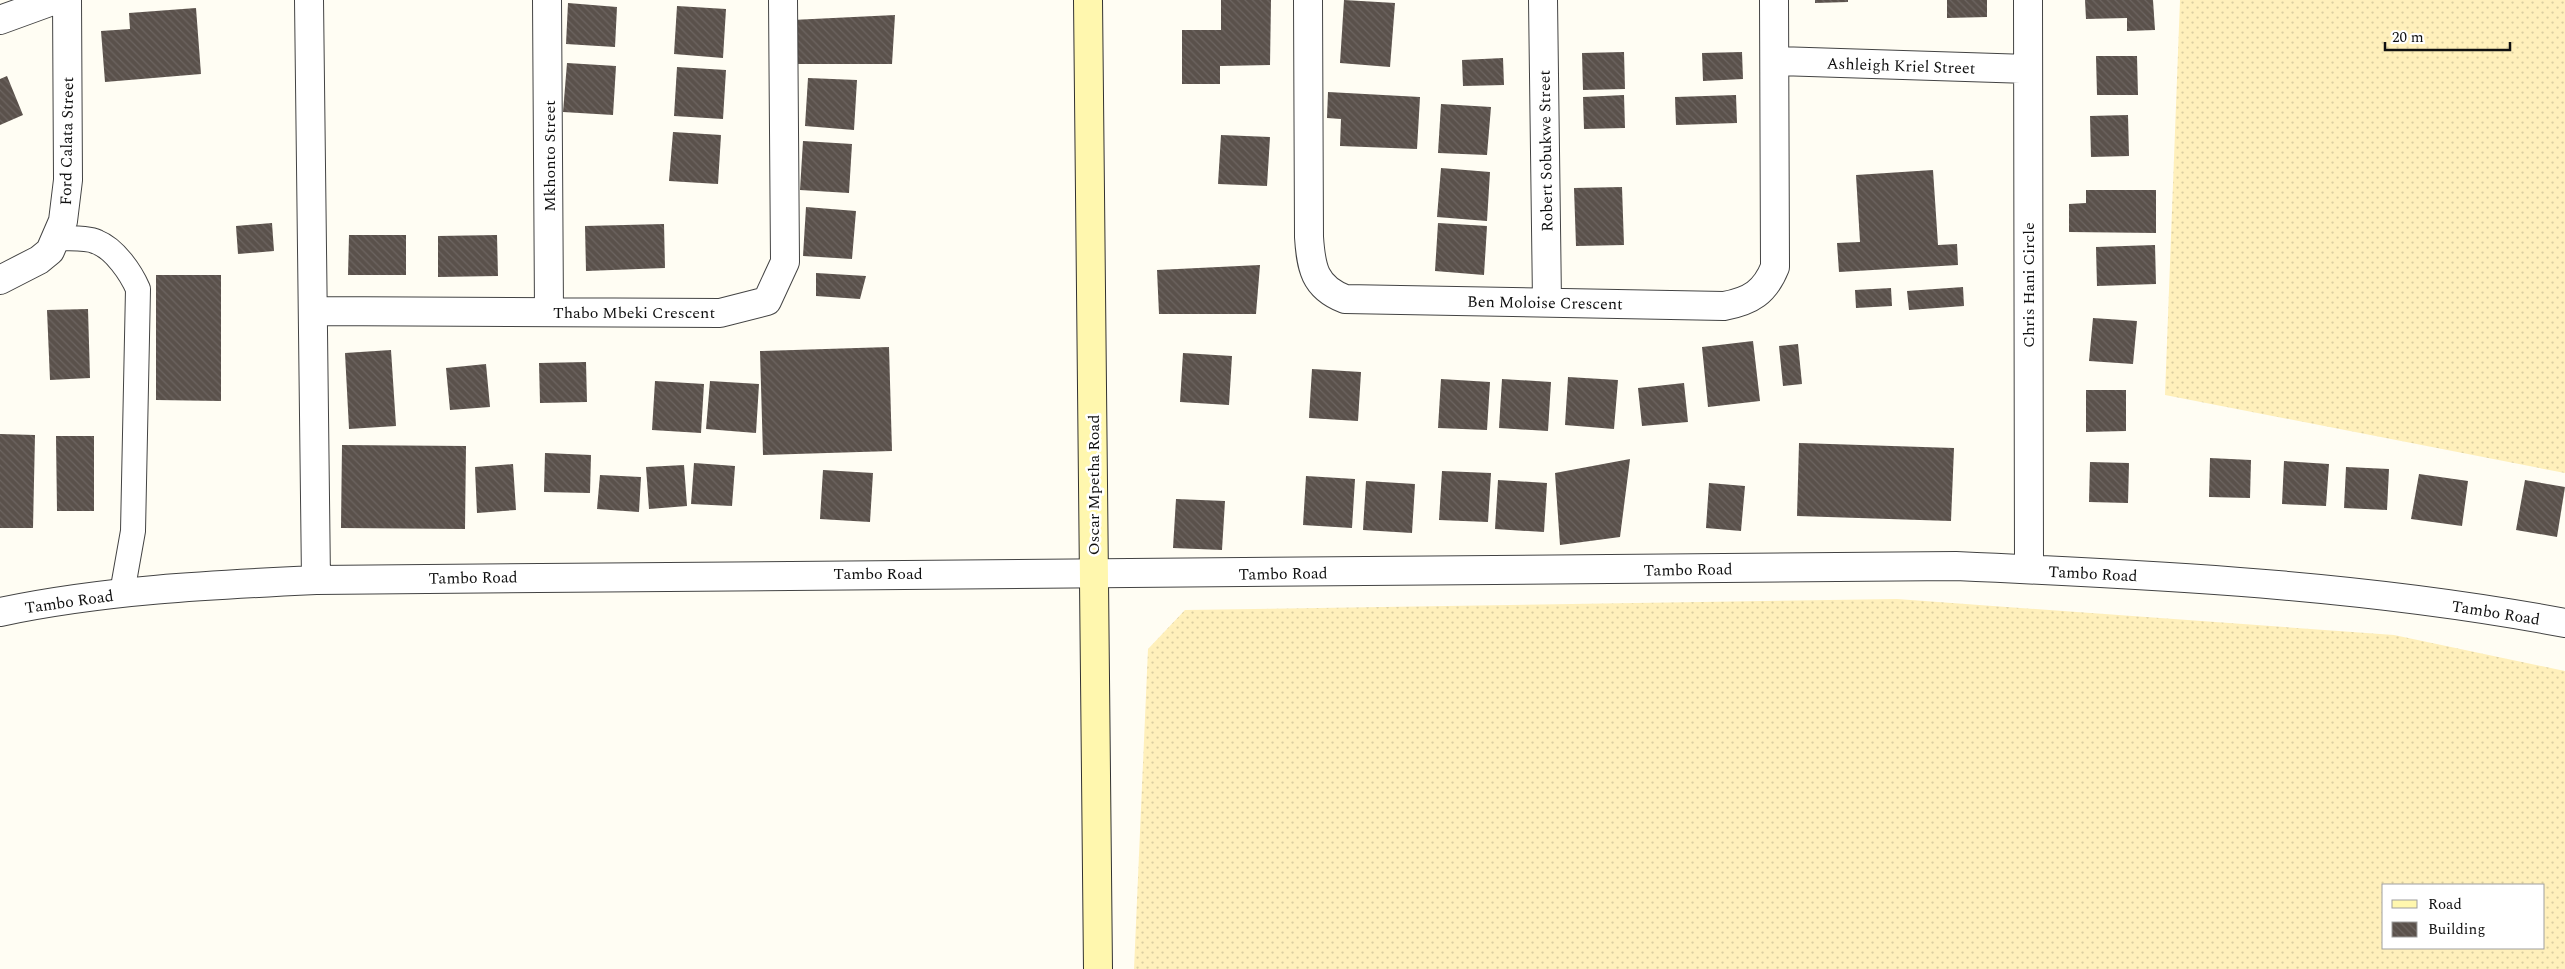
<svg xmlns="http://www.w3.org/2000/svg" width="2565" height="969" font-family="Spectral,serif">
<defs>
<pattern id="sand-dots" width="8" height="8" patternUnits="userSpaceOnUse" patternTransform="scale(1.25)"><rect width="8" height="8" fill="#fff0bb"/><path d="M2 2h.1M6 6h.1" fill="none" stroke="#dacda0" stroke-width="1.8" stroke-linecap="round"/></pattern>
<pattern id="building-back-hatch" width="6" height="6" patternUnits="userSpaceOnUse" patternTransform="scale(1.25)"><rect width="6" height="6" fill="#5a514b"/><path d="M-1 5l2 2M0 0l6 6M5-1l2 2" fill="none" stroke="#6d6561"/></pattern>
</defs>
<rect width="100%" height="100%" fill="#fffdf3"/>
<!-- sand -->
<path fill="url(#sand-dots)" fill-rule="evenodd" d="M 2180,0 L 2565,0 L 2565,473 L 2165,395 Z
M 1897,599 L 2394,635 L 2565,671 L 2565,969 L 1134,969 L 1148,649 L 1185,610 ZM 2544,885 L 2544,948 L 2384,948 L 2384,885 Z"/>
<!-- building -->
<path fill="url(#building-back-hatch)" d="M 1221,0 L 1271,0 L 1270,65 L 1220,66 L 1220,84 L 1182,84 L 1182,30 L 1221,30 Z
M 1344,0 L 1395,3 L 1390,67 L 1340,63 Z
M 1815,0 L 1848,0 L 1848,2 L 1815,3 Z
M 1947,0 L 1987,0 L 1987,17 L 1947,18 Z
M 2085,0 L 2153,0 L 2155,30 L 2127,31 L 2127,18 L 2086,19 Z
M 568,3 L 617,7 L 615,47 L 566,44 Z
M 677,6 L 726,9 L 723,58 L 674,54 Z
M 196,8 L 201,74 L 105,82 L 101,31 L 130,29 L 129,13 Z
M 895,15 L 892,64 L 794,64 L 792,20 Z
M 1624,52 L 1625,89 L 1583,90 L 1582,53 Z
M 1742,52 L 1743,79 L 1703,81 L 1702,53 Z
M 2096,56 L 2137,56 L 2138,95 L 2097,95 Z
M 1503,58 L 1504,85 L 1463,86 L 1462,60 Z
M 567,63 L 616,66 L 613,115 L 563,112 Z
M 677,67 L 726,70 L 723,119 L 674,116 Z
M 7,76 L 23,115 L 0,125 L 0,79 Z
M 808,78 L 857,80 L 854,130 L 805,126 Z
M 1328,92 L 1420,97 L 1417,149 L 1340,146 L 1341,119 L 1327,118 Z
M 1624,95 L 1625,128 L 1584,129 L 1583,97 Z
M 1736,95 L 1737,123 L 1676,125 L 1675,97 Z
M 1441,104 L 1491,107 L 1487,155 L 1438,153 Z
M 2128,115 L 2129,156 L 2091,157 L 2090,116 Z
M 673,132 L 721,135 L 718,184 L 669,181 Z
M 1221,135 L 1270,137 L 1267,186 L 1218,184 Z
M 803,141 L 852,144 L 849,193 L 800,190 Z
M 1441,168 L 1490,172 L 1487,221 L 1437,217 Z
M 1933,170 L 1938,245 L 1957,244 L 1958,265 L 1839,272 L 1837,243 L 1860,242 L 1856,175 Z
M 1622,187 L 1624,245 L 1576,246 L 1574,188 Z
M 2086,190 L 2156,190 L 2156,233 L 2069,232 L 2069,204 L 2086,203 Z
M 806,207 L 856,211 L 852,259 L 803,256 Z
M 272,223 L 274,251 L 238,254 L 236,226 Z
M 1438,223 L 1487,226 L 1484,275 L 1435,271 Z
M 664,224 L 665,268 L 586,271 L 585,226 Z
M 349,235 L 406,235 L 406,275 L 348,275 Z
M 497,235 L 498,276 L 438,277 L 438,236 Z
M 2155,245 L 2156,284 L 2097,286 L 2096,247 Z
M 1260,265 L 1256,314 L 1159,314 L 1157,270 Z
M 816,273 L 866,276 L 860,299 L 816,296 Z
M 156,275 L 221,275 L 221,401 L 156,400 Z
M 1963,287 L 1964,306 L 1909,310 L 1907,291 Z
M 1891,288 L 1892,306 L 1856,308 L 1855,290 Z
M 88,309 L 90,378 L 50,380 L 47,310 Z
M 2093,318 L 2137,321 L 2133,364 L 2089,361 Z
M 1753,341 L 1760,401 L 1708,407 L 1702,347 Z
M 1798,344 L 1802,384 L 1783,386 L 1779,346 Z
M 889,347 L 892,451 L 763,455 L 760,351 Z
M 391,350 L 396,426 L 349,429 L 345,353 Z
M 1183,353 L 1232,356 L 1229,405 L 1180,402 Z
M 586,362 L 587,402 L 540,403 L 539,363 Z
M 486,364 L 490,407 L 450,410 L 446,368 Z
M 1312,369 L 1361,372 L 1358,421 L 1309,418 Z
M 1568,377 L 1618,380 L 1614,429 L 1565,425 Z
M 1441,379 L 1490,382 L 1487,430 L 1438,428 Z
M 1502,379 L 1551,382 L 1548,431 L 1499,428 Z
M 655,381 L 704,384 L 701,433 L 652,430 Z
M 710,381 L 759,384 L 756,433 L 706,429 Z
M 1684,383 L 1688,422 L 1642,426 L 1638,388 Z
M 2086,390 L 2126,390 L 2126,431 L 2086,432 Z
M 0,434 L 35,435 L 33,528 L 0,528 Z
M 56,436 L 94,436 L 94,511 L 57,511 Z
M 1799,443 L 1954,448 L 1951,521 L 1797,516 Z
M 342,445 L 466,446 L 465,529 L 341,528 Z
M 545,453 L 591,455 L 590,493 L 544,492 Z
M 2210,458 L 2251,460 L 2250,498 L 2209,497 Z
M 1630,459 L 1620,537 L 1560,545 L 1555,473 Z
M 2284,461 L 2329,464 L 2326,506 L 2282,504 Z
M 2090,462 L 2129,463 L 2128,503 L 2089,502 Z
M 694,463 L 735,466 L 732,506 L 691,504 Z
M 513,464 L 516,510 L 477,513 L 475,467 Z
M 684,465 L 687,506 L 649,509 L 646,467 Z
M 2346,467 L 2389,469 L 2387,510 L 2344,508 Z
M 823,470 L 873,473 L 870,522 L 820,519 Z
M 1442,471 L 1491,473 L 1488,522 L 1439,520 Z
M 2419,474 L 2468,481 L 2462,526 L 2411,519 Z
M 600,475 L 641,477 L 639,512 L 597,509 Z
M 1306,476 L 1355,479 L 1352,528 L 1303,525 Z
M 1498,480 L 1547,483 L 1544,532 L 1495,529 Z
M 2525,480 L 2565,487 L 2557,537 L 2516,530 Z
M 1366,481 L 1415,484 L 1412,533 L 1363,530 Z
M 1709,483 L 1745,486 L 1741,531 L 1706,528 Z
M 1176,499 L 1225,501 L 1222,550 L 1173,548 Z"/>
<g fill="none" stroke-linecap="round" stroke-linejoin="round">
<!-- lane casing -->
<g stroke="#434343" stroke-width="26">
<path id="lane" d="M 58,238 C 69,239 87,237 97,242 C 115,249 131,273 138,289 L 133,531 L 122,593"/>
</g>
<!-- street casing -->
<g stroke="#434343" stroke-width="30">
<path id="street" d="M 309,0 L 316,580
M 547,0 L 549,311
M 1308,0 L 1309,237 C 1311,267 1314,287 1345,299 L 1724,306 C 1751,301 1765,292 1775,267 L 1774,0
M 1543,0 L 1547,302
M 2028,0 L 2029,569
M 0,20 L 55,0
M 1775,61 L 2028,69
M 0,280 L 39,260 L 50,251 L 63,221 L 68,180 L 67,0
M 314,311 L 720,313 L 767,301 L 785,262 L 783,0
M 0,612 C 104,590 210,585 316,580 L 1956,566 C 2160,575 2364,585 2565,623"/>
</g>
<!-- secondary casing -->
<g stroke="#323232" stroke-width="30">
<path id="secondary" d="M 1088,0 L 1098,969"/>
</g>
<!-- lane -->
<use href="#lane" stroke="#fff" stroke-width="24"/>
<!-- street -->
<use href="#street" stroke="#fff" stroke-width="28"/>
<!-- secondary -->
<use href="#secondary" stroke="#fff7ae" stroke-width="28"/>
</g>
<g text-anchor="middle" stroke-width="5" stroke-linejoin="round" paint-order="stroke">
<!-- street labels -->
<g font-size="16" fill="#101010" stroke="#fff">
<text transform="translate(1901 65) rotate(2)" y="6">Ashleigh Kriel Street</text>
<text transform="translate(66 141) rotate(-89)" y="6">Ford Calata Street</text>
<text transform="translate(1545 151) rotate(-91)" y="6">Robert Sobukwe Street</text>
<text transform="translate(549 156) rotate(-90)" y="6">Mkhonto Street</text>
<text transform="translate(2028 285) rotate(-90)" y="6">Chris Hani Circle</text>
<text transform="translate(1545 302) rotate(1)" y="6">Ben Moloise Crescent</text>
<text x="634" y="318">Thabo Mbeki Crescent</text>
<text transform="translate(1093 485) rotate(-90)" y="6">Oscar Mpetha Road</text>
<text transform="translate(1688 569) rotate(-1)" y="6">Tambo Road</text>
<text x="878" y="579">Tambo Road</text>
<text transform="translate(1283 573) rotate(-1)" y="6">Tambo Road</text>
<text transform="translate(2093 573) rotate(3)" y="6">Tambo Road</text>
<text transform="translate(473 577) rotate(-1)" y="6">Tambo Road</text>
<text transform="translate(69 601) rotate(-8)" y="6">Tambo Road</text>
<text transform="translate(2496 612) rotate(9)" y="6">Tambo Road</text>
</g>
</g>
<!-- legend -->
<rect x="2382" y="884" width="162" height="65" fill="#ffffff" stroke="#9f9f9f"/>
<rect x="2392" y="900" width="25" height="8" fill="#fff7ae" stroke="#9f9f9f"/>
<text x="2428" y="909" font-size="15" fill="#101010">Road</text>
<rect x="2392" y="922" width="25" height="15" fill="url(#building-back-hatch)" stroke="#9f9f9f"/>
<text x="2428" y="934" font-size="15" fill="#101010">Building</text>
<!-- scale -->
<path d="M2385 42v8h125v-8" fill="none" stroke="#101010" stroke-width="2.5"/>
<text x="2392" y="42" font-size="15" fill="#101010" stroke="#ffffff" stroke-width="4" paint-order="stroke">20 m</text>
</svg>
